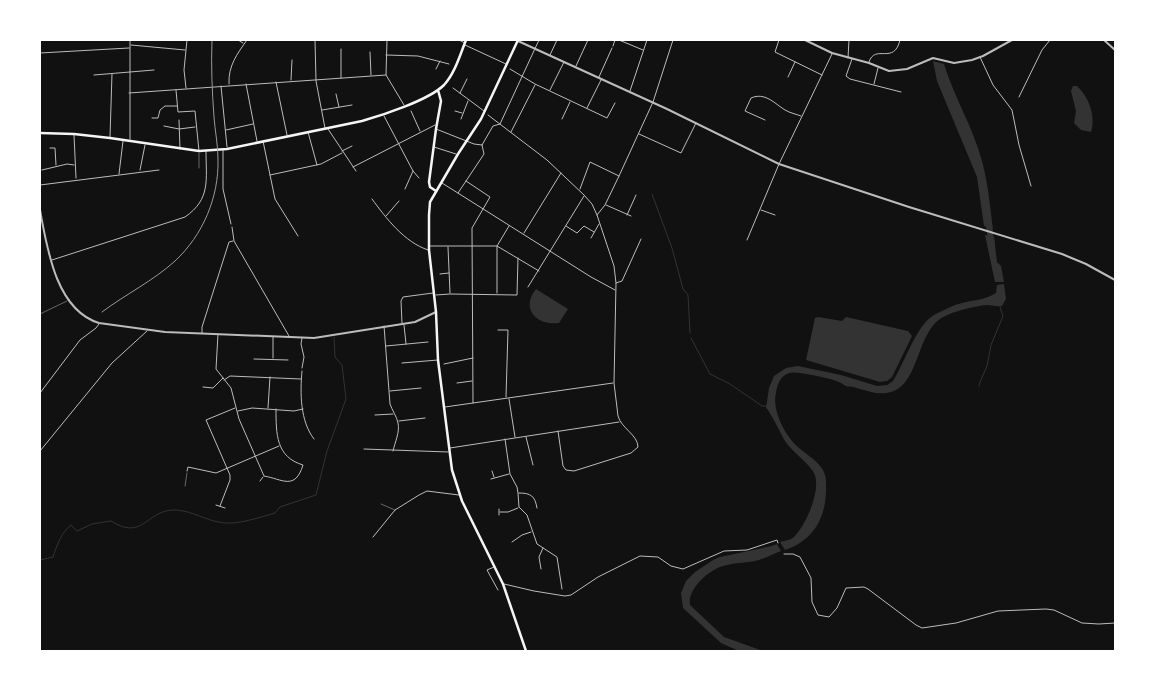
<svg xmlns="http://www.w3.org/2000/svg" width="1155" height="691" font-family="'Roboto Condensed',sans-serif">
<rect width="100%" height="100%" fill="#111"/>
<!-- water -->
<path fill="#333" d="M 933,61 L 944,64 C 954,97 973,127 982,161 C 988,183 990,206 993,229 L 984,226 L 977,177 L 937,81 Z
M 1073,86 L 1077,86 C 1089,97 1096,116 1091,132 L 1081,130 L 1074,123 L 1076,111 L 1071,91 Z
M 985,235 L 994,237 L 997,262 L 1001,266 L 1004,282 L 995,282 Z
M 1004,284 L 1006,299 L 1002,306 C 996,307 993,305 987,305 C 975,306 950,312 940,319 C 917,335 919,380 894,391 C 879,397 867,390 853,387 C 851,386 848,387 846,386 C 843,385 842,383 839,382 C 829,378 817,376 806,374 C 800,373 793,371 787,374 C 780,377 777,385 776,393 C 772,408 782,429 792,441 C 801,452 816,458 823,470 C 827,477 826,485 826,492 C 825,520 812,541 785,550 L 780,542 C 784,541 791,540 794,537 C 806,525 822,489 814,473 C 808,462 792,452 785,441 C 781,434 770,411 766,408 L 769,388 L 774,376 L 786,368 L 798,366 L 841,375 L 877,386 L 887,385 L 893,381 C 904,364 915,329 931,317 C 938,312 947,309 955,305 C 969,300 984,301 996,293 L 997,285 Z
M 536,289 L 568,309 L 559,323 C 537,326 520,309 536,289 Z
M 818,317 L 842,321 L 846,317 L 908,331 L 912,336 L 892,377 L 887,381 L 880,382 L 806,360 L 815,318 Z
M 777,544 L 781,551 C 773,554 764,559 755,561 C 743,563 731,563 720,567 C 707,572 687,590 690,605 L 724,637 L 763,651 L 739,651 L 721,643 L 683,608 L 681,593 L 686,581 L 695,572 L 713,560 L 720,557 L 772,546 Z"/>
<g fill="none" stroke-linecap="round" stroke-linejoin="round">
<!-- stream -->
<path stroke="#333" stroke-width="1" d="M 652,194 L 672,248 L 683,289 L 688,295 L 690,333
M 691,338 L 710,374 L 730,384 L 762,406 L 767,406
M 979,386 L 980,382 L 987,366 L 991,345 L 1003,316 L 1000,307
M 40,560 L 53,557 C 57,545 61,533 71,525 L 77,531 L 92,524 L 111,521 C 140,539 144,517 166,511 C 187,506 205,522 226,523 C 240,524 261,517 275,513 L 280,507 L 316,495 L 327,451 L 346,399 L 342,365 L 335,357 L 334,337"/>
<!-- river -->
<path stroke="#333" stroke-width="6" d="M 988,221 L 992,245"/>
<!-- service -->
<path stroke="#bcbcbc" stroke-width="0.5" d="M 199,153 L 199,168
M 40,314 L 67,301
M 185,486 L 187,473
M 381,504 L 395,510"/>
<!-- minor -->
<path stroke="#bcbcbc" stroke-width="1" d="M 238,40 L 243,43
M 315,40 L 316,81 L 325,128
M 387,40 L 386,75 L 404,105
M 459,40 L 465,43
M 619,40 L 643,50
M 779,40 L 775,52 L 822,75
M 131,45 L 185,50
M 465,45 L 506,64
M 613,46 L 615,40
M 341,49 L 341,78
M 370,52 L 371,75
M 40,53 L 129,48
M 386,55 L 418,56 L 449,64
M 550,55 L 557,40
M 980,57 L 993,85 L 1012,110 L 1019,145 L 1031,186
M 848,58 L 849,40
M 852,59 L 846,76 L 850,79 L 901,92
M 869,62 C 875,43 894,66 900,40
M 576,66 L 588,40
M 436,69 L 440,61
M 510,69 L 535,84 L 607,118 L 615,103
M 94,75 L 154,70
M 599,77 L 612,48
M 788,77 L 795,62
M 291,80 L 292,60
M 276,82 L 287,135
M 229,84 C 228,66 237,54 247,40
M 246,84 L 257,141
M 874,84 L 878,68
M 221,86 L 227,147
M 186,88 L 184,70 L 187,40
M 453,88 L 484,111
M 176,90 L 178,112 L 195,111 L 199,151
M 550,90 L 564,62
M 630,91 L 647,40
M 129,93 L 386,75
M 460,93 L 467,79
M 336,94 L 339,107
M 1019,97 L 1042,50 L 1050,40
M 587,108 L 601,80
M 322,110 L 352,105
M 411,111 L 420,131
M 455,111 L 462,113
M 488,115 L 547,160 L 584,195 L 592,204 L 597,215 L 614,266 L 616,283 L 614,383 L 618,416 C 621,428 638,435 638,447 L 631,453 L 574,471 L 566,470 L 563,466 L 558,431
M 384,116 L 413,171 L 419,178
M 152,118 L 158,118 L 160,110 L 165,106 L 177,106
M 461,119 L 468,101
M 562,119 L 570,102
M 179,120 L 180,149
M 765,120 L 745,111 L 751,98 C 765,92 774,103 785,110 C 790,113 796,114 801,116
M 164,126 L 179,129 L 195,127
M 328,129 L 356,171
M 436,129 L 474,144 L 482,145
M 226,130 L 253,124
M 308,132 L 317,165
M 511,132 L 535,85
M 639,134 L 681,153 L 696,123
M 74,135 L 76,178
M 110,137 L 112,74
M 130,139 L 130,40
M 263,141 L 275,199 L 298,236
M 482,145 L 493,126 L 500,124 L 539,40
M 434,147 L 456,154
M 50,148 L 55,148 L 56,165
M 223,150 L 223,189 L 231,224
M 342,151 L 352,146
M 353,167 L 435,125
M 42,170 L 67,164 L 74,165
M 140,170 L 145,145
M 119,174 L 123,141
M 270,175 L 321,164 L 342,153
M 466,181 L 490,197 L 472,228 L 473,403
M 442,183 L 591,277 L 615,290
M 40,185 L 159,170
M 405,189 L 413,171
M 580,189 L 590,162 L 619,176
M 458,193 L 484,154 L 482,145
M 372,199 C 386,218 404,242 428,250
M 606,205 L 631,216
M 761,210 L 775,215
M 597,215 L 605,205 L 619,176 L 653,102 L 673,40
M 627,215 L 636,195
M 386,216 L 399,201
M 566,226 L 577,233 L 584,226 L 594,232
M 232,227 L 234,241 L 289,336
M 524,233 L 561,173
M 591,238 L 599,224
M 747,240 L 779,164 L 832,54
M 429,246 L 497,246 L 539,271
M 448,247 L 450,293
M 52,260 L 185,217 C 211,199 206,180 206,151
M 440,274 L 449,273
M 616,283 L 622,281 L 641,239
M 528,287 L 584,196
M 497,293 L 497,246 L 509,226
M 436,295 L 450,294 L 517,295 L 518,258
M 402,323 L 401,301 L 403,297 L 433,293
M 404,325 L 406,344
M 384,326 L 390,404 C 392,410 397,417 398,423 C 400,432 395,442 393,451
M 498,330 L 508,330 L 506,397
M 202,333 L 202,327 L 229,242 L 233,241
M 218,334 L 216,369 L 231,388 L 239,419 L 264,476 C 282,479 295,491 303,465 C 276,457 276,434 276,409
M 302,338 L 301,344 L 304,357 L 302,368
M 386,346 L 428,342
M 273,358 L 273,337
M 254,359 L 288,360
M 402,363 L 438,360
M 444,364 L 473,358
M 302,371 C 300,393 300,421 314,439
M 224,380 L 230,376 L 301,379
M 457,383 L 472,381
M 203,387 L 213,388 L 223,378
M 390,391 L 421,388
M 40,393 L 80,340 L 96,328 L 99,324
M 509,399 L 515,437
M 445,407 L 613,383
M 268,408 L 270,377
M 238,411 L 252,408 L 294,411 L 303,409
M 375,415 L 393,414
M 399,421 L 425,418
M 526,437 L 533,465
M 505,439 L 510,474 L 517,487 L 518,493 L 519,507 L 527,515 L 537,544 L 557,557 L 562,589
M 450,448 L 619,422
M 364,449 L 448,452
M 40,451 L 112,363 L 147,331
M 187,471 L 188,467 L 216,473 L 279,446
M 492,471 L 494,477
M 491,479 L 509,474
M 260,481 L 263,477
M 519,493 C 531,493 535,496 537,508
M 216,505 L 225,508
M 220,506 L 230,480 L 230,475 L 206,420 L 235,408
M 500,512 L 508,512 L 518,508
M 499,515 L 499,509
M 373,537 L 395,510 L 419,495 L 427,491 L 459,495
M 512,542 L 522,535 L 531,532
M 784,554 L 793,554 L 800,557 L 811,578 L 812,602 L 818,615 L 829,617 L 837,608 L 846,588 L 864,587 L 868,589 L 916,625 L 922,628 L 956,623 L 998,611 L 1046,609 L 1054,610 L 1082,623 L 1099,624 L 1115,623
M 494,567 L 487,570 L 498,590
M 541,569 L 539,557 L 543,548
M 504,584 L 534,591 L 565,596 L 571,595 L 598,577 L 640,556 L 658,557 L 671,566 L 683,569 L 724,551 L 747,550 L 777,540 L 778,543"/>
<!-- tertiary -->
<path stroke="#bcbcbc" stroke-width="2" d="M 805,40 L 832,53 L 869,63 L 889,71 L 907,69 L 933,58 L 954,63 L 972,60 L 983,56 L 1012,40
M 1104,40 L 1115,50
M 518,41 L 667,109 L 779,164 L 909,207 L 1062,254 L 1086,264 L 1115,280
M 40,210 C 47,248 56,310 99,323 L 165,332 L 314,338 L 415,322 L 436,312"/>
<!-- primary -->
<path stroke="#f5f5f5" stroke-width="2.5" d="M 40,133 L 74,134 L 110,138 L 199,151 L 227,149 L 362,121 C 383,115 429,100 444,85 C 455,73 460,55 466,40
M 436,191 L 430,187 L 429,182 L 436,129 L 441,101 L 438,90"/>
<!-- trunk -->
<path stroke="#f5f5f5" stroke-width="2.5" d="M 518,40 L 481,119 L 458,154 L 430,202 L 429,215 L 429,250 L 436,312 L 438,360 L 452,470 L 462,501 L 503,584 L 526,651"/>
<!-- rail -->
<path stroke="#9a9a9a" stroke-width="1" d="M 102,312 C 126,294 153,281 175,261 C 203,235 219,197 218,159 C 218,145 215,131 214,117 C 212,91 211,66 212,40"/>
</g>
<!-- border -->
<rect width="1155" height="691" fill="none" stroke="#ffffff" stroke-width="82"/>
</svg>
